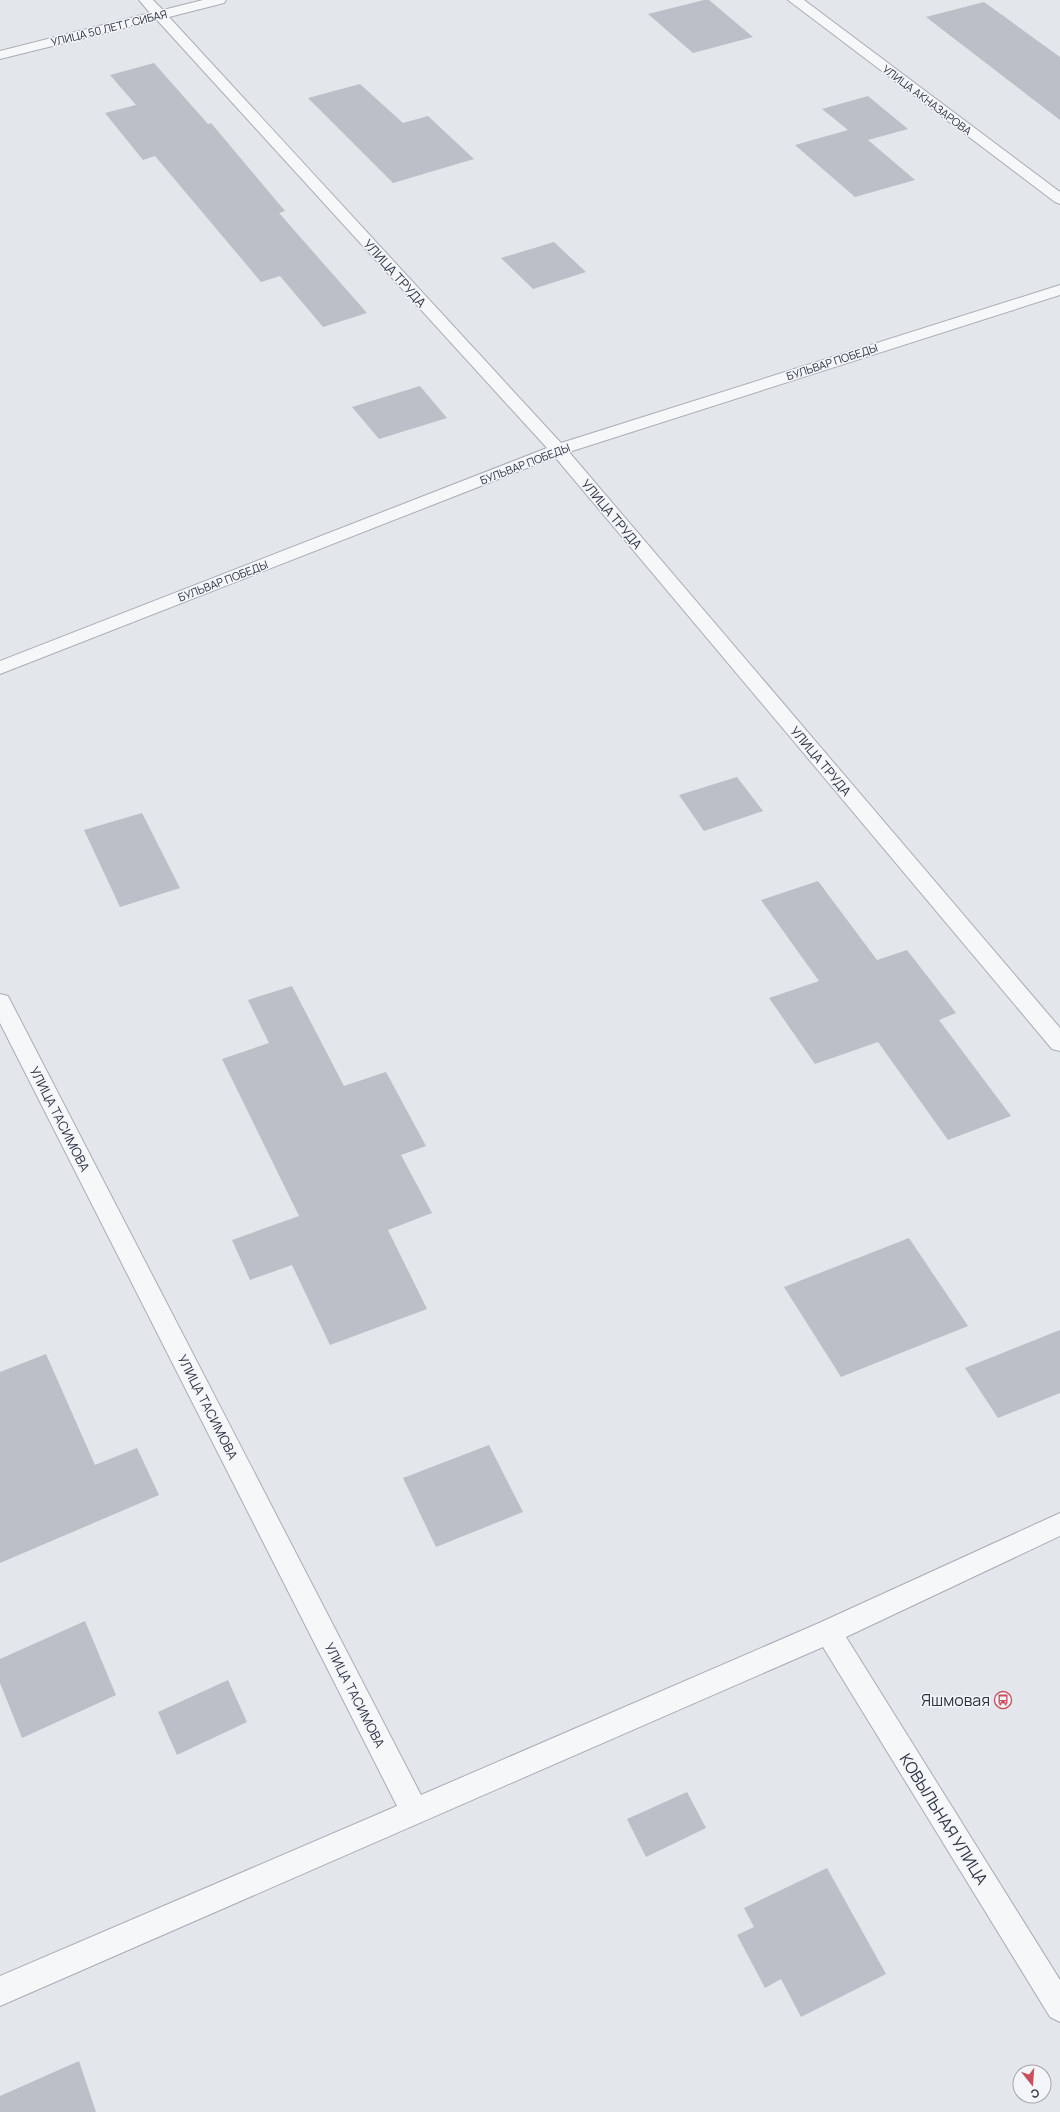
<svg xmlns="http://www.w3.org/2000/svg" width="1060" height="2112" font-family="Manrope,sans-serif">
<rect width="100%" height="100%" fill="#e3e6eb"/>
<!-- building -->
<path fill="#bbbfc7" d="M 704,0 L 709,0 L 753,37 L 693,53 L 648,14 Z
M 984,2 L 1060,57 L 1060,120 L 926,17 Z
M 154,63 L 208,124 L 211,123 L 285,211 L 279,213 L 367,313 L 323,327 L 280,276 L 261,282 L 155,156 L 143,160 L 105,113 L 136,105 L 110,75 Z
M 360,84 L 403,123 L 428,116 L 474,159 L 393,183 L 308,98 Z
M 868,96 L 908,129 L 868,140 L 915,180 L 855,197 L 795,145 L 848,130 L 822,109 Z
M 554,242 L 586,272 L 533,289 L 501,258 Z
M 420,386 L 447,418 L 379,439 L 352,407 Z
M 737,777 L 763,811 L 704,831 L 679,795 Z
M 142,813 L 180,888 L 120,907 L 84,830 Z
M 818,881 L 877,960 L 907,950 L 956,1013 L 939,1020 L 1011,1116 L 948,1140 L 878,1042 L 815,1064 L 769,998 L 819,981 L 761,900 Z
M 292,986 L 344,1086 L 386,1072 L 426,1146 L 401,1155 L 432,1213 L 388,1230 L 427,1309 L 330,1345 L 292,1265 L 250,1280 L 232,1240 L 299,1216 L 222,1059 L 269,1043 L 248,1000 Z
M 909,1238 L 968,1326 L 841,1377 L 784,1287 Z
M 1060,1330 L 1060,1393 L 998,1418 L 965,1368 Z
M 46,1354 L 95,1465 L 137,1448 L 159,1495 L 0,1563 L 0,1372 Z
M 489,1445 L 523,1512 L 436,1547 L 403,1478 Z
M 85,1621 L 116,1695 L 22,1738 L 0,1683 L 0,1659 Z
M 228,1680 L 247,1722 L 177,1755 L 158,1712 Z
M 687,1792 L 706,1828 L 646,1857 L 627,1819 Z
M 827,1868 L 886,1974 L 801,2017 L 781,1979 L 765,1988 L 737,1935 L 754,1927 L 744,1908 Z
M 79,2061 L 96,2112 L 0,2112 L 0,2096 Z"/>
<g fill="none" stroke-linecap="round" stroke-linejoin="round">
<!-- minor casing -->
<g stroke="#a8adb5" stroke-width="2">
<path id="minor" d="M 139,0 L 153,0 L 163,10 L 203,0 L 226,0 L 224,3 L 169,17 L 561,443 L 1060,285 L 1060,295 L 569,452 L 1060,1028 L 1060,1051 L 1052,1049 L 555,457 L 0,674 L 0,661 L 547,448 L 157,20 L 0,59 L 0,51 L 150,13 Z
M 788,0 L 804,0 L 1060,192 L 1060,204 L 1055,202 Z
M 0,994 L 8,996 L 11,1002 L 421,1795 L 819,1623 L 1060,1513 L 1060,1536 L 846,1637 L 1060,1980 L 1060,2022 L 1050,2017 L 823,1647 L 0,2006 L 0,1976 L 397,1806 L 0,1023 Z"/>
</g>
<!-- minor -->
<use href="#minor" fill="#f6f7f9" fill-rule="evenodd"/>
</g>
<!-- icons -->
<defs>
<g id="bus-ring" transform="scale(0.9)"><circle r="9.5" fill="#f3f5f8" stroke="#c94f5c" stroke-width="1.5"/><path d="M-5-6H5V4H4V6H2V4H-2V6H-4V4H-5ZM-3.5-4V0h7V-4ZM-3.5 1.2v1.5H-2V1.2ZM2 1.2v1.5H3.5V1.2Z" fill="#c94f5c"/></g>
</defs>
<g fill-rule="evenodd">
<use href="#bus-ring" x="1003" y="1700"/>
</g>
<g text-anchor="middle" stroke-width="3" stroke-linejoin="round" paint-order="stroke">
<!-- far-street labels -->
<g font-size="11" fill="#2c3342" stroke="#f3f5f8">
<text transform="translate(109 28) rotate(-14)" y="4">УЛИЦА 50 ЛЕТ Г.СИБАЯ</text>
<text transform="translate(927 100) rotate(37)" y="4">УЛИЦА АКНАЗАРОВА</text>
<text transform="translate(832 362) rotate(-18)" y="4">БУЛЬВАР ПОБЕДЫ</text>
<text transform="translate(525 464) rotate(-21)" y="4">БУЛЬВАР ПОБЕДЫ</text>
<text transform="translate(223 581) rotate(-21)" y="4">БУЛЬВАР ПОБЕДЫ</text>
</g>
<!-- street labels -->
<g font-size="13" fill="#2c3342" stroke="#f3f5f8">
<text transform="translate(395 273) rotate(48)" y="5">УЛИЦА ТРУДА</text>
<text transform="translate(612 514) rotate(50)" y="5">УЛИЦА ТРУДА</text>
<text transform="translate(821 761) rotate(50)" y="5">УЛИЦА ТРУДА</text>
<text transform="translate(60 1119) rotate(63)" y="5">УЛИЦА ТАСИМОВА</text>
<text transform="translate(208 1407) rotate(63)" y="5">УЛИЦА ТАСИМОВА</text>
<text transform="translate(355 1695) rotate(63)" y="5">УЛИЦА ТАСИМОВА</text>
</g>
<!-- near-poi labels -->
<g font-size="16" fill="#2c3342" stroke="#f3f5f8" text-anchor="end">
<text x="990" y="1706">Яшмовая</text>
</g>
<!-- near-street labels -->
<g font-size="16" fill="#2c3342" stroke="#f3f5f8">
<text transform="translate(944 1819) rotate(58)" y="6">КОВЫЛЬНАЯ УЛИЦА</text>
</g>
</g>
<!-- north arrow -->
<g transform="translate(1032 2084) rotate(163)"><circle r="19" fill="#f3f5f8" stroke="#a3a7af"/>
<path d="M0-3L7 15L0 10L-7 15Z" fill="#c94f5c"/>
<text y="-6" font-size="11" font-weight="bold" text-anchor="middle" fill="#2c3342">С</text>
</g>
</svg>
